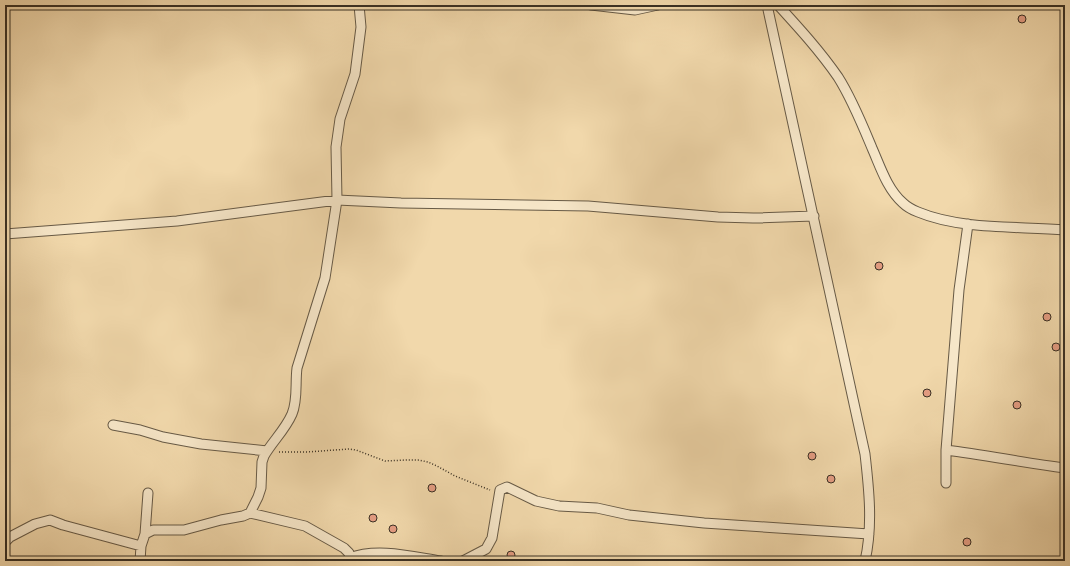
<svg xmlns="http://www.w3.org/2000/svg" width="1070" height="566" font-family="'IM FELL Double Pica',serif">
<rect width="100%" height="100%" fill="#f1d8ab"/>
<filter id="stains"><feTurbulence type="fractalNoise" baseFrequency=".005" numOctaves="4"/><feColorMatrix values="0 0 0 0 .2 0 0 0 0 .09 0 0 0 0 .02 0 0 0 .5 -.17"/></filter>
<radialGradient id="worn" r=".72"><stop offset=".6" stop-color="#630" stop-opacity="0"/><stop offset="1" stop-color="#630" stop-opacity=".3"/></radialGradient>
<!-- building -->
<path fill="#e59d83" stroke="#393024" d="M1018 19a4 4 0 1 1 8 0a4 4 0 1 1-8 0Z
M875 266a4 4 0 1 1 8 0a4 4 0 1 1-8 0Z
M1043 317a4 4 0 1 1 8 0a4 4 0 1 1-8 0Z
M1052 347a4 4 0 1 1 8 0a4 4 0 1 1-8 0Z
M923 393a4 4 0 1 1 8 0a4 4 0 1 1-8 0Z
M1013 405a4 4 0 1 1 8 0a4 4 0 1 1-8 0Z
M808 456a4 4 0 1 1 8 0a4 4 0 1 1-8 0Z
M827 479a4 4 0 1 1 8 0a4 4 0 1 1-8 0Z
M428 488a4 4 0 1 1 8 0a4 4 0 1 1-8 0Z
M369 518a4 4 0 1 1 8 0a4 4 0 1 1-8 0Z
M389 529a4 4 0 1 1 8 0a4 4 0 1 1-8 0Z
M963 542a4 4 0 1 1 8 0a4 4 0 1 1-8 0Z
M507 555a4 4 0 1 1 8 0a4 4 0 1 1-8 0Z"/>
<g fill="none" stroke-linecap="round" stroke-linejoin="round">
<!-- minor casing -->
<g stroke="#675a46" stroke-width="11">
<path id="minor" d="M 591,5 L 635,10 L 658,5
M 767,5 L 865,454 C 869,489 873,526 865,561
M 778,5 C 799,28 820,51 838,77 C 852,99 862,124 872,148 C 880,166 887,189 903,203 C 907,207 913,210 918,212 C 961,230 1019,226 1065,230
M 5,234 L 177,221 L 337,200 L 401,203 L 588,206 L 718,217 L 753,218 L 814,216
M 113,425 L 140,430 L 163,437 L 201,444 L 267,451
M 946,450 C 986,455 1025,463 1065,468
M 946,483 L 946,450 L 959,290 L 968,224
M 250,513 L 305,526 L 344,548 L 349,553 L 350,561
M 145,534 L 148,493
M 5,542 L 10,537 L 35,524 L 50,520 L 63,525 L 141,546
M 350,558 C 377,547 414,557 441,561
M 140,561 L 141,546 L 145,534 L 153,530 L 184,530 L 221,520 L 243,516 L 250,513 L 258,497 L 261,488 L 262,462 L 264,456 C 272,442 285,430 292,414 C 298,400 295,383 297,368 L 325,278 L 337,200 L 336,147 L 340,119 L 355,74 L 361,27 L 359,5
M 463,561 L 486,549 L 492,538 L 500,490 L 507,487 L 536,501 L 559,506 L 597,508 L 629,515 L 704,523 L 869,534"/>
</g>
<!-- path -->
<path stroke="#393024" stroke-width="1.5" stroke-dasharray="1 2" stroke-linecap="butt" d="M 279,452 L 307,452 L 349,449 L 356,450 L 385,461 L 406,460 L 418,460 L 428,462 L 437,466 L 455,476 L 490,490"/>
<!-- minor -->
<use href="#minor" stroke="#f6e6c8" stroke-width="9"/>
</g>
<!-- margin -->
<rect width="1070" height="566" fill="none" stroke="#f1d8ab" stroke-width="20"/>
<rect x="6" y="6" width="1058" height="554" fill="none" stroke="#393024" stroke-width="2"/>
<rect x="10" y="10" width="1050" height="546" fill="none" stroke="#393024"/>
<rect width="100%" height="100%" filter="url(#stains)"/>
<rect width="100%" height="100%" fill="url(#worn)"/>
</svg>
